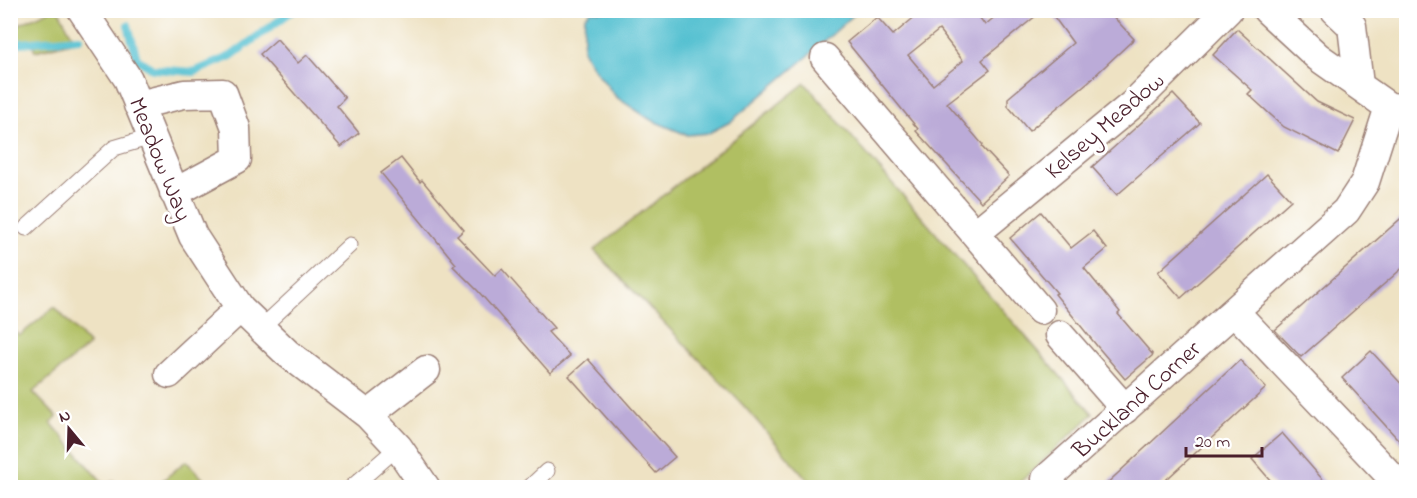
<svg xmlns="http://www.w3.org/2000/svg" width="1417" height="498" font-family="'Indie Flower',sans-serif">
<rect width="100%" height="100%" fill="#fff"/>
<filter id="ink" filterUnits="userSpaceOnUse"><feTurbulence type="fractalNoise" baseFrequency=".0167" numOctaves="2"/><feDisplacementMap in="SourceGraphic" scale="12" xChannelSelector="R" yChannelSelector="G"/><feConvolveMatrix kernelMatrix="1 2 1 2 8 2 1 2 1" color-interpolation-filters="sRGB"/></filter>
<filter id="wash" filterUnits="userSpaceOnUse"><feTurbulence type="fractalNoise" baseFrequency=".008" numOctaves="4" result="noise"/><feDisplacementMap in="SourceGraphic" scale="24" xChannelSelector="R" yChannelSelector="G"/><feGaussianBlur stdDeviation="1.35" result="paint"/><feColorMatrix in="noise" values="0 0 0 0 0 0 0 0 0 0 0 0 0 0 0 0 0 1.4 0 .05"/><feComposite in="paint" operator="in"/></filter>
<g filter="url(#wash)">
<rect width="100%" height="100%" fill="#eee2c3"/>
<!-- green -->
<path fill="#b0bf62" stroke="#7d6f46" stroke-width="1.5" d="M 51,10 L 59,11 L 75,41 L 35,51 L 31,39 L 11,48 L 11,28 Z
M 805,83 L 1093,414 L 1015,487 L 814,487 L 743,405 L 594,250 Z
M 55,307 L 89,345 L 33,392 L 57,417 L 51,423 L 105,485 L 114,481 L 119,487 L 11,487 L 11,326 L 19,336 Z
M 186,461 L 211,487 L 155,487 Z"/>
<!-- water -->
<path fill="#56c1d1" stroke="#50707e" stroke-width="1.5" d="M 591,11 L 858,11 L 807,57 L 730,122 L 709,133 L 687,135 L 651,120 L 616,97 L 592,66 L 583,50 L 585,17 Z"/>
<g fill="none" stroke-linecap="round" stroke-linejoin="round">
<!-- stream -->
<path stroke="#56c1d1" stroke-width="8" d="M 128,25 L 137,59 L 153,69 L 194,72 L 231,56 L 292,11
M 10,44 L 79,38"/>
</g>
<g id="blocks">
<!-- building -->
<path fill="#bbabd8" fill-rule="evenodd" d="M 924,10 L 974,10 L 985,25 L 1003,10 L 1043,10 L 982,60 L 990,70 L 947,103 L 983,145 L 982,147 L 1009,176 L 981,202 L 916,131 L 918,129 L 847,42 L 877,17 L 893,35 L 917,15 L 919,18 L 926,13 ZM 939,30 L 963,61 L 933,85 L 908,55 Z
M 1049,10 L 1107,10 L 1134,39 L 1088,82 L 1029,131 L 1008,106 L 1008,98 L 1073,43 Z
M 1237,29 L 1317,102 L 1355,120 L 1338,154 L 1284,127 L 1248,94 L 1252,90 L 1213,55 Z
M 277,39 L 298,63 L 307,55 L 345,98 L 337,106 L 359,133 L 341,147 L 260,54 Z
M 1173,94 L 1200,123 L 1117,195 L 1092,167 Z
M 401,158 L 420,182 L 422,180 L 464,230 L 457,236 L 495,276 L 502,269 L 554,328 L 548,332 L 570,356 L 550,373 L 478,291 L 453,266 L 456,264 L 381,173 Z
M 1267,174 L 1291,200 L 1181,298 L 1158,272 Z
M 1041,212 L 1071,248 L 1093,231 L 1107,249 L 1084,268 L 1120,312 L 1118,314 L 1153,355 L 1125,379 L 1097,346 L 1055,294 L 1057,293 L 1010,238 Z
M 1407,213 L 1407,264 L 1301,357 L 1275,330 Z
M 1371,351 L 1407,390 L 1407,449 L 1342,378 Z
M 588,359 L 675,457 L 656,473 L 569,376 Z
M 1240,360 L 1266,388 L 1203,446 L 1157,488 L 1102,488 Z
M 1282,433 L 1296,449 L 1330,488 L 1277,488 L 1252,459 Z"/>
</g>
</g>
<g filter="url(#ink)">
<use href="#blocks" fill-opacity="0" stroke="#9c8077" stroke-width="1.5"/>
<g fill="none" stroke-linecap="round" stroke-linejoin="round">
<!-- lane casing -->
<g stroke="#9c8077" stroke-width="17">
<path id="lane" d="M 26,228 L 114,148 L 151,137
M 261,328 L 350,245
M 351,488 L 398,447
M 529,488 L 547,471"/>
</g>
<!-- street casing -->
<g stroke="#9c8077" stroke-width="31">
<path id="street" d="M 82,10 L 128,79 L 193,236 L 240,308 L 287,353 L 368,415 L 398,447 L 426,488
M 1267,10 L 1318,57 L 1389,107 L 1406,108
M 1335,10 L 1352,26 L 1359,85
M 825,58 L 1040,310
M 138,105 L 184,94 L 223,93 L 236,128 L 237,159 L 174,193
M 976,233 L 1133,104 L 1228,10
M 1234,311 L 1402,488
M 1060,335 L 1125,409
M 169,374 L 240,308
M 368,415 L 426,370
M 1054,488 L 1046,479 L 1346,211 L 1365,182 L 1389,107"/>
</g>
<!-- lane -->
<use href="#lane" stroke="#fff" stroke-width="15"/>
<!-- street -->
<use href="#street" stroke="#fff" stroke-width="28"/>
</g>
</g>
<g text-anchor="middle" stroke-width="6" stroke-linejoin="round" paint-order="stroke">
<!-- street labels -->
<g font-size="24" fill="#4a1f2b" stroke="#fff">
<text transform="translate(1104 125) rotate(-41)" y="8">Kelsey Meadow</text>
<text transform="translate(161 159) rotate(68)" y="8">Meadow Way</text>
<text transform="translate(1136 399) rotate(-42)" y="8">Buckland Corner</text>
</g>
</g>
<!-- margin -->
<rect width="1417" height="498" fill="none" stroke="#fff" stroke-width="36"/>
<!-- north arrow -->
<g transform="translate(69 429) rotate(341)" stroke="#ffffff" stroke-width="4.5" paint-order="stroke">
<path d="M0-4.5L10 22L0 15L-10 22Z" fill="#4a1f2b"/>
<text y="-9" font-size="16" font-weight="bold" text-anchor="middle" fill="#4a1f2b">N</text>
</g>
<!-- scale -->
<path d="M1186 447v9h76v-9" fill="none" stroke="#4a1f2b" stroke-width="3"/>
<text x="1195" y="447" font-size="18" fill="#4a1f2b" stroke="#ffffff" stroke-width="4.5" paint-order="stroke">20 m</text>
</svg>
